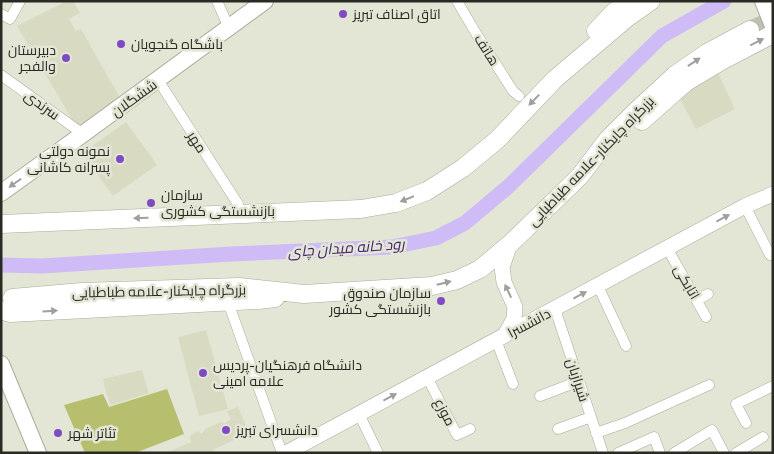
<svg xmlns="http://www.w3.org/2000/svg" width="774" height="454" font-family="Georgia,Cairo,serif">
<rect width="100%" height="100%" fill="#e4e6d5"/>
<!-- built -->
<path fill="#d8dbc2" d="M 67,1 L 73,1 L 80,13 L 69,19 L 76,31 L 81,29 L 120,98 L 77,128 L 17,26 Z
M 718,73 L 735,109 L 696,129 L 680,99 L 698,83 Z
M 126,122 L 157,165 L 113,196 L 82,153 Z
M 206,330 L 228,409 L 199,416 L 178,337 Z
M 142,370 L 149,393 L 111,405 L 106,393 L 103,379 Z
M 238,407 L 249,433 L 213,450 L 214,453 L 166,453 L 191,442 L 190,436 L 198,431 L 202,434 L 205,429 L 221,422 L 225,423 L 231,419 L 227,411 Z"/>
<!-- forest -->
<path fill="#b7be6d" d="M 167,389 L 184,434 L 135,453 L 85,453 L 64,405 L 103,394 L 109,407 Z"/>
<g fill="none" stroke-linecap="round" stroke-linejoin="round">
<!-- river -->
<path stroke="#cfbcf7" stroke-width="15" d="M 1,265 L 42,266 L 231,254 L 392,247 L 436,238 L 465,223 L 509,186 L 662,36 L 724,1"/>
<!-- trunk-tunnel -->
<path stroke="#bfc0b2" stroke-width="18" stroke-dasharray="18 9" stroke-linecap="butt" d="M 750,30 L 773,20"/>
<!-- minor casing -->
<g stroke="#a9ab9b" stroke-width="11">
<path id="minor" d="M 217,1 L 229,28
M 457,1 L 477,35 L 513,91 L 519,96
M 1,14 L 10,19 L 20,1
M 1,75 L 83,134
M 158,80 L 238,204
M 745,206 L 770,255
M 667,248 L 706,317
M 598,286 L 626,346
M 697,300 L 708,294
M 228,302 L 282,453
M 555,309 L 603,453
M 496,340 L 513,384
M 427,377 L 457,435 L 470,429
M 540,396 L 579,381
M 359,414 L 378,453
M 746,423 L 736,404 L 773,386
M 558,429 L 591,417
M 596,433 L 625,423 L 709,385
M 618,453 L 654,437 L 660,453
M 674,453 L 712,430 L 724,453
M 736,453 L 763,437"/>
</g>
<!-- secondary casing -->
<g stroke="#a9ab9b" stroke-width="16">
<path id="secondary" d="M 505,335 L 514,319 L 515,307 L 504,282 L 502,267 L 510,244
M 286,453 L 745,206 L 773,194"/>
</g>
<!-- primary casing -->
<g stroke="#a9ab9b" stroke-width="18">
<path id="primary" d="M 763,1 L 773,26
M 1,193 L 83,134 L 265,1
M 1,364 L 38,453"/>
</g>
<!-- trunk casing -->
<g stroke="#a9ab9b" stroke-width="19">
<path id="trunk" d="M 596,31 L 613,13 L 629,1
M 642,121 L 686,82 L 723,60 L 773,34
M 1,224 L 361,209 L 396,203 L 427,191 L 463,168 L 497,140 L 555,79 L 627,18 L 651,1
M 12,298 L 82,292 L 239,287 L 304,294 L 432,286 L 457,280 L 480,269 L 510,244 L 580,176 L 608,139 L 635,112 L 675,75 L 707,53 L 750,30
M 1,310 L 10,313 L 258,300 L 275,298"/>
</g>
<!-- minor -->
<use href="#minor" stroke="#fff" stroke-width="10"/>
<!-- secondary -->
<use href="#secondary" stroke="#fff" stroke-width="15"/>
<!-- primary -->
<use href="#primary" stroke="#fff" stroke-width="16"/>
<!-- trunk -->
<use href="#trunk" stroke="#fff" stroke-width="18"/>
</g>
<!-- one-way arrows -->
<defs><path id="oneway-solid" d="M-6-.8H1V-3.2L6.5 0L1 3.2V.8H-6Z" transform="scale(1.25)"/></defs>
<g fill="#9f9f9c">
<use href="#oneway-solid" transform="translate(757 42) rotate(-27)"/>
<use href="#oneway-solid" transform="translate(694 62) rotate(-34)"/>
<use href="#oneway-solid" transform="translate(534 100) rotate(134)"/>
<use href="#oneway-solid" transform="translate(15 183) rotate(145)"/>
<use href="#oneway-solid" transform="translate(407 199) rotate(158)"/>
<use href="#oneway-solid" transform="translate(141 218) rotate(178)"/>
<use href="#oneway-solid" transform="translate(723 218) rotate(-28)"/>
<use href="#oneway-solid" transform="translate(444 283) rotate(-14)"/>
<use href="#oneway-solid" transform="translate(508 291) rotate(-115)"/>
<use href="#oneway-solid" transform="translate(580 295) rotate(-28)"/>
<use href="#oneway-solid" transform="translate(50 311) rotate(-3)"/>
<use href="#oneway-solid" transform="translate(390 397) rotate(-28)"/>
</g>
<!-- markers -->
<g fill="#7e4bc3" stroke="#e4e6d5" stroke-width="2">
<circle cx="343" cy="14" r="5"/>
<circle cx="121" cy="44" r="5"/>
<circle cx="66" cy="58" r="5"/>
<circle cx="120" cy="159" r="5"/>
<circle cx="151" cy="203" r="5"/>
<circle cx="441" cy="301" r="5"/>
<circle cx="203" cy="373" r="5"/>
<circle cx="226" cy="430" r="5"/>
<circle cx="58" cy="433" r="5"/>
</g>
<g text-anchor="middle" stroke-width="5" stroke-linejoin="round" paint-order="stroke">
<!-- poi labels -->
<g font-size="14" fill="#2a2a24" stroke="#e4e6d5" text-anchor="start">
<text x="353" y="19">اتاق اصناف تبریز</text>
<text x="131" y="49">باشگاه گنجویان</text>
<text x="56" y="55" text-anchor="end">دبیرستان<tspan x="56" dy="16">والفجر</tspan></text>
<text x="110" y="156" text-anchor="end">نمونه دولتی<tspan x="110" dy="16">پسرانه کاشانی</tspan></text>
<text x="161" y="200">سازمان<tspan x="161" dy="16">بازنشستگی کشوری</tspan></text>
<text x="431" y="298" text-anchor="end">سازمان صندوق<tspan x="431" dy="16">بازنشستگی کشور</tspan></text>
<text x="213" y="370">دانشگاه فرهنگیان-پردیس<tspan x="213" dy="16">علامه امینی</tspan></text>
<text x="236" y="435">دانشسرای تبریز</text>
<text x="68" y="438">تئاتر شهر</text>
</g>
<!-- street labels -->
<g font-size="14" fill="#2a2a24" stroke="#e4e6d5">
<text transform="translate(487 50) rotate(58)" y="5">هاتف</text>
<text transform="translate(134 98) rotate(-36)" y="5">ششگلان</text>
<text transform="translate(42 105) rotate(36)" y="5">سرندی</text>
<text transform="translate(197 142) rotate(57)" y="5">مهر</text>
<text transform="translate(591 161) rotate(-46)" y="5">بزرگراه چایکنار-علامه طباطبایی</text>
<text transform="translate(687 282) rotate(60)" y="5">اتابکی</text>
<text transform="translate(159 291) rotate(-1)" y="5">بزرگراه چایکنار-علامه طباطبایی</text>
<text transform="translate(529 323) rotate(-28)" y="5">دانشسرا</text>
<text transform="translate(578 380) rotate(72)" y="5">شیرازبان</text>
<text transform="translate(445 412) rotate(63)" y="5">موزع</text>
</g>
<!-- water labels -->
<g font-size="15" font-style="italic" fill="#442072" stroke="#e4e6d5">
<text transform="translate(346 248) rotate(-4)" y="5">رود خانه میدان چای</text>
</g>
</g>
<!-- border -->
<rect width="774" height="454" fill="none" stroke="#2a2a24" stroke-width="5"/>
</svg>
